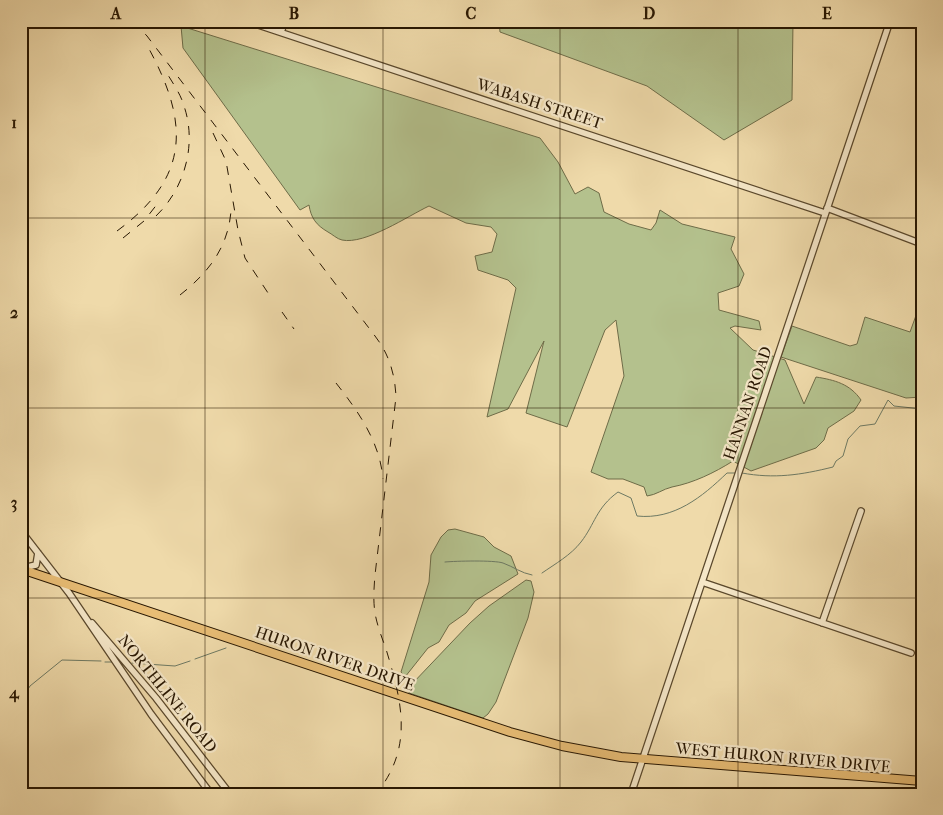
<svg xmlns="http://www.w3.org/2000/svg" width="943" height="815" font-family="'IM FELL French Canon',serif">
<rect width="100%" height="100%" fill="#efdaaa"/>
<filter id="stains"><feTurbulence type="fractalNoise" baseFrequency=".004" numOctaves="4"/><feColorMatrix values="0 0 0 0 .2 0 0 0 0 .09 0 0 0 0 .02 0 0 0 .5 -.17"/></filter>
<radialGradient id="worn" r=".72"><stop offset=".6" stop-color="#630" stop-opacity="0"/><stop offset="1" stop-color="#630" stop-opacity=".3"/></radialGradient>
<!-- green -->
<path fill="#b4c18d" stroke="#6e6c48" d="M 499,21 L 793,21 L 792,100 L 724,140 L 647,86 L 500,32 Z
M 181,26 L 540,138 L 558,162 L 575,194 L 588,187 L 599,193 L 604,212 L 629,224 L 651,230 L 656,223 L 660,210 L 682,224 L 735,237 L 731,249 L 744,274 L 739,286 L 718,293 L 719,310 L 759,321 L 761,330 L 735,326 L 730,328 L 753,350 L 785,360 L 804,404 L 816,377 C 835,380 850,384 861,400 L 854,411 L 828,428 L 824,440 L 816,448 L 751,471 L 733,461 C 714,473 693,483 672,487 C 663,489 656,495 647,496 L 644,487 L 623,479 L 608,479 L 591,472 L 624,376 L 616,320 L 605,330 L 567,427 L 526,413 L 544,341 L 508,409 L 487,417 L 516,288 L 508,280 L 478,270 L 475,256 L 492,252 L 497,234 L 491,227 L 466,223 L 429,206 C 408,216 365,245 342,240 C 337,239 332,234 328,232 C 316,225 311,218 309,205 L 300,210 L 183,48 Z
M 922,299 L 922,397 L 906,398 L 781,357 L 792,326 L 850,346 L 857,344 L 865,317 L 910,332 Z
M 455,529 L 484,537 L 494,547 L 511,556 L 518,574 L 475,601 L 466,613 L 449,625 L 439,642 L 428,648 L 405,677 L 401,672 L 429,582 L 431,555 L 441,537 L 448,530 Z
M 526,580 L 531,581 L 534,592 L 528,618 L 496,702 L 488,714 L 483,718 L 409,693 L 411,685 L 470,623 L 489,606 Z"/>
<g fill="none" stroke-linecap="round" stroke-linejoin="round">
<!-- stream -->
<path stroke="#6d7963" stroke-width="1" d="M 742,473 C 774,479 801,475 833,467 L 836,461 L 843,456 L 848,439 L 860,426 L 875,424 L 888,400 L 894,406 L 922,409
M 445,562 C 456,561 494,560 503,563 C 514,567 521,573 532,575
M 542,573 C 555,564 571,555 581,542 C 595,524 596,508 618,492 L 631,498 L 637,516 C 674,520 702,497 727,473 L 735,473
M 195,659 L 226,648
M 105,662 L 114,662
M 132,663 L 175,666 L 190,661
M 21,701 L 30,686 L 62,660 L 101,661"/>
<!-- minor casing -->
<g stroke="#5a482c" stroke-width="8">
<path id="minor" d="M 246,21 L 825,213
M 281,32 L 285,21
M 827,208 L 922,244
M 21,531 L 69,593 L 151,714 L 211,794
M 23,568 L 36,565 L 38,553
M 702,582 L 911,653
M 92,623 L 156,698 L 230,794
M 822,623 L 861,511
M 631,794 L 890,21"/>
</g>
<!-- major casing -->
<g stroke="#281702" stroke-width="10">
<path id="major" d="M 21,569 L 510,732 L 562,746 L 621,757 L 922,781"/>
</g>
<!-- minor -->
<use href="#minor" stroke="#f5e7c8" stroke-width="5.5"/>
<!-- major -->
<use href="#major" stroke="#e8bd75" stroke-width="8"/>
<!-- rail -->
<path stroke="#281702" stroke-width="1" stroke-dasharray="9 9" stroke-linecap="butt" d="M 133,21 L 147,36 L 375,336 C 389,354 395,374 396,397 L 375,575 C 374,587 373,600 375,613 C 377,625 382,638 386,649 C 402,702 414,747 376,794
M 213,133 L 226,161 L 238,230 L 245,258 L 270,296
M 156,216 C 185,188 197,144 184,106 C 181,95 174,85 168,75
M 117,231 C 191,177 189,122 148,47
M 123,238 L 144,221 L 158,203
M 180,295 C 208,273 228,248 231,211
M 282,312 L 294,329
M 336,383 C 358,411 380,442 383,479"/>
</g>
<!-- grid -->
<path fill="none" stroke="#281702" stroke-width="1" stroke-opacity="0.55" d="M 205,21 L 205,794M 383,21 L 383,794M 560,21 L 560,794M 738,21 L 738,794M 21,218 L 922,218M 21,408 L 922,408M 21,598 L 922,598"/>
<g text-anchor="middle" stroke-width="4.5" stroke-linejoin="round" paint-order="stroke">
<!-- street labels -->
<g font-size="16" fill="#281702" stroke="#f5e7c8">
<text transform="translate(540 103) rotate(18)" y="6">WABASH STREET</text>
<text transform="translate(747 403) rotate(-71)" y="6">HANNAN ROAD</text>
<text transform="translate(335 658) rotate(19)" y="6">HURON RIVER DRIVE</text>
<text transform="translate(168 693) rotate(51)" y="6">NORTHLINE ROAD</text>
<text transform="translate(783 757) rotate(5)" y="6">WEST HURON RIVER DRIVE</text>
</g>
</g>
<!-- margin -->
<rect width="943" height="815" fill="none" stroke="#efdaaa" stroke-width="55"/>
<rect x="28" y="28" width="888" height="760" fill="none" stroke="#281702" stroke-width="2"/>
<g font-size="16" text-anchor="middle" font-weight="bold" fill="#281702">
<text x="116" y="19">A</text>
<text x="294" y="19">B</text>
<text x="471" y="19">C</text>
<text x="649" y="19">D</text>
<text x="827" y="19">E</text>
<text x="14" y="128">1</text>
<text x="14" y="318">2</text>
<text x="14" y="508">3</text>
<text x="14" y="698">4</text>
</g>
<rect width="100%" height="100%" filter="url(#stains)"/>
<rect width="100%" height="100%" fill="url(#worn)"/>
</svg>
